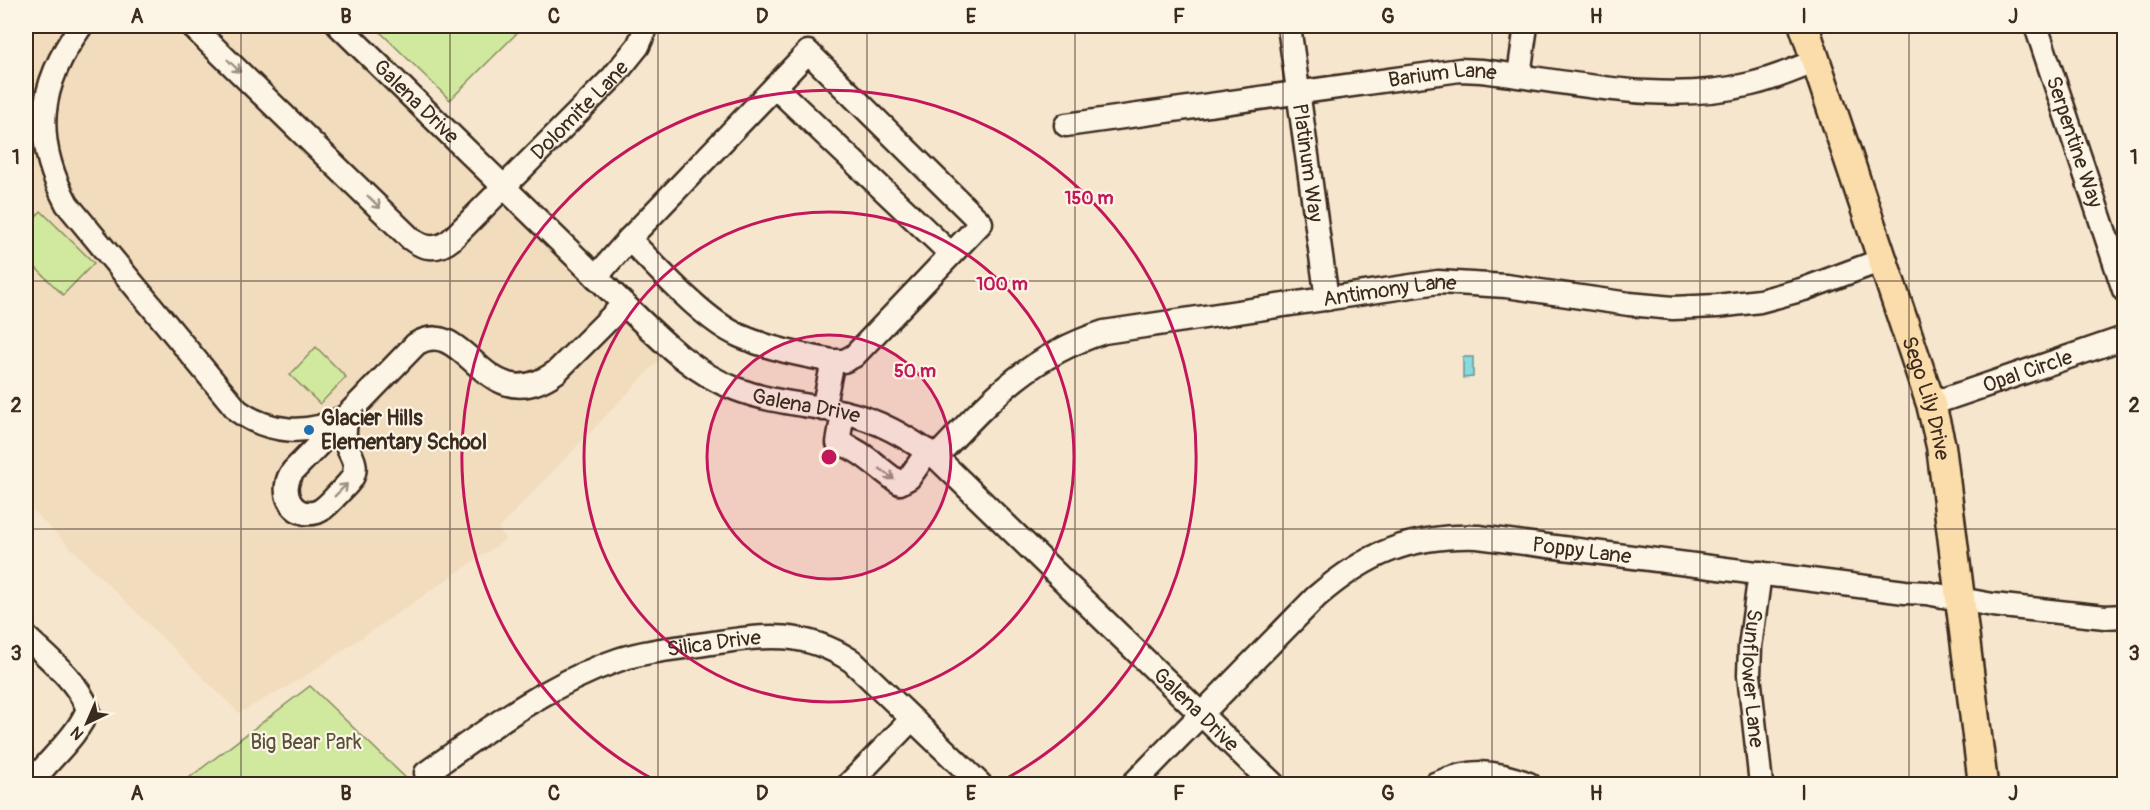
<svg xmlns="http://www.w3.org/2000/svg" width="2150" height="810" font-family="Pangolin,sans-serif">
<rect width="100%" height="100%" fill="#f6e6ce"/>
<filter id="ink" filterUnits="userSpaceOnUse"><feTurbulence type="fractalNoise" baseFrequency=".0167" numOctaves="2"/><feDisplacementMap in="SourceGraphic" scale="12" xChannelSelector="R" yChannelSelector="G"/><feConvolveMatrix kernelMatrix="1 2 1 2 8 2 1 2 1" color-interpolation-filters="sRGB"/></filter>
<g filter="url(#ink)">
<!-- built -->
<path fill="#f2dcbe" d="M 26,26 L 323,26 L 663,356 L 499,528 L 505,540 L 301,679 L 239,713 L 26,504 Z"/>
<!-- green -->
<path fill="#d1e99f" stroke="#868a5e" stroke-width="1.5" d="M 374,26 L 524,26 L 450,100 Z
M 41,211 L 94,263 L 63,295 L 26,258 L 26,227 Z
M 316,347 L 346,377 L 320,404 L 290,375 Z
M 310,686 L 412,784 L 181,784 Z"/>
<!-- water -->
<path fill="#88dae1" stroke="#699493" stroke-width="1.5" d="M 1463,357 L 1473,357 L 1473,377 L 1463,378 Z"/>
<g fill="none" stroke-linecap="round" stroke-linejoin="round">
<!-- minor casing -->
<g stroke="#3b2a1e" stroke-width="27">
<g id="minor">
<path d="M 81,26 C 38,85 32,139 67,204 L 238,411 C 269,433 308,436 342,418"/>
<path id="s1" d="M 192,26 L 411,239 C 425,250 439,250 452,239 L 613,77 L 638,46 L 647,26"/>
<path id="s2" d="M 339,26 L 624,304 C 657,336 692,373 736,389 C 773,403 805,404 843,412 C 879,420 906,437 936,457 L 1273,784"/>
<path id="s3" d="M 1289,26 L 1327,299"/>
<path id="s4" d="M 2036,26 L 2124,290"/>
<path d="M 1519,75 L 1526,26"/>
<path d="M 775,87 L 951,254"/>
<path id="s5" d="M 1066,125 L 1460,70 L 1481,71 C 1569,81 1662,106 1751,84 C 1773,79 1794,70 1816,61"/>
<path d="M 596,277 L 629,239"/>
<path id="s6" d="M 1931,404 L 2124,338"/>
<path d="M 823,409 L 833,361 L 844,361 L 854,356 L 981,223 L 808,52 L 629,239 C 658,268 703,320 740,336 C 770,349 801,355 833,361"/>
<path d="M 843,412 L 838,443 C 863,450 879,470 900,483 L 909,478 L 928,451"/>
<path d="M 348,414 C 345,425 343,435 347,446 C 351,456 358,464 353,476 C 350,483 343,488 338,494 C 332,500 325,509 317,512 C 291,520 278,489 293,471 L 416,344 C 466,313 484,423 556,372 L 624,304"/>
<path id="s7" d="M 936,457 C 990,400 1027,357 1104,332 L 1438,282 L 1506,286 L 1629,304 L 1673,308 L 1717,306 L 1760,301 L 1804,289 L 1882,260"/>
<path id="s8" d="M 1760,573 L 1750,647 L 1749,675 L 1761,784"/>
<path d="M 26,637 C 48,658 77,680 88,709 C 76,739 49,758 31,784"/>
<path id="s9" d="M 426,773 C 487,730 546,685 618,660 C 647,650 681,648 712,643 C 765,635 805,630 852,661 L 980,784"/>
<path d="M 849,784 L 912,719"/>
<path id="s10" d="M 1133,784 L 1316,597 C 1367,553 1410,535 1478,537 L 1905,592 L 1926,593 L 1993,605 L 2105,617 L 2124,616"/>
<path d="M 1435,784 C 1471,769 1493,770 1529,784"/>
</g>
</g>
<!-- major casing -->
<g stroke="#3b2a1e" stroke-width="33">
<g id="major">
<path id="s11" d="M 1804,26 L 1931,404 L 1941,446 L 1983,784"/>
</g>
</g>
<!-- minor -->
<use href="#minor" stroke="#fcf5e5" stroke-width="22"/>
<!-- major -->
<use href="#major" stroke="#fbddab" stroke-width="28"/>
</g>
<!-- one-way arrows -->
<defs><path id="oneway-shaft" d="M-6 0H5M1.5-3L5.5 0L1.5 3" fill="none" stroke-width="1.6" stroke-linecap="round" stroke-linejoin="round" transform="scale(1.5)"/></defs>
<g stroke="#9c9082">
<use href="#oneway-shaft" transform="translate(234 66) rotate(44)"/>
<use href="#oneway-shaft" transform="translate(374 202) rotate(44)"/>
<use href="#oneway-shaft" transform="translate(887 474) rotate(37)"/>
<use href="#oneway-shaft" transform="translate(341 490) rotate(-45)"/>
</g>
</g>
<!-- grid -->
<path fill="none" stroke="#3b2a1e" stroke-width="1.5" stroke-opacity="0.55" d="M 241,26 L 241,784M 450,26 L 450,784M 658,26 L 658,784M 867,26 L 867,784M 1075,26 L 1075,784M 1283,26 L 1283,784M 1492,26 L 1492,784M 1700,26 L 1700,784M 1909,26 L 1909,784M 26,281 L 2124,281M 26,529 L 2124,529"/>
<!-- distance rings -->
<circle cx="829" cy="457" r="122" fill="#c2185b" fill-opacity=".12"/>
<g fill="none" stroke="#c2185b" stroke-width="3">
<circle cx="829" cy="457" r="122"/>
<circle cx="829" cy="457" r="245"/>
<path d="M662 784A367 367 0 1 1 996 784"/>
</g>
<!-- markers -->
<circle fill="#1f6fb2" stroke="#fcf5e5" stroke-width="2" cx="309" cy="430" r="6"/>
<g text-anchor="middle" stroke-width="4.5" stroke-linejoin="round" paint-order="stroke">
<!-- street labels -->
<g font-size="21" fill="#3b2a1e" stroke="#fcf5e5">
<text dy="7" stroke="none"><textPath href="#s5" startOffset="380">Barium Lane</textPath></text>
<text dy="7" stroke="none"><textPath href="#s2" startOffset="108">Galena Drive</textPath></text>
<text dy="7" stroke="none"><textPath href="#s1" startOffset="532">Dolomite Lane</textPath></text>
<text dy="7" stroke="none"><textPath href="#s4" startOffset="122">Serpentine Way</textPath></text>
<text dy="7" stroke="none"><textPath href="#s3" startOffset="138">Platinum Way</textPath></text>
<text dy="7" stroke="none"><textPath href="#s7" startOffset="501">Antimony Lane</textPath></text>
<text dy="7" stroke="none"><textPath href="#s6" startOffset="102">Opal Circle</textPath></text>
<text dy="7" stroke="none"><textPath href="#s11" startOffset="392">Sego Lily Drive</textPath></text>
<text dy="7" stroke="none"><textPath href="#s2" startOffset="612">Galena Drive</textPath></text>
<text dy="7" stroke="none"><textPath href="#s10" startOffset="544">Poppy Lane</textPath></text>
<text dy="7" stroke="none"><textPath href="#s9" startOffset="321">Silica Drive</textPath></text>
<text dy="7" stroke="none"><textPath href="#s8" startOffset="106">Sunflower Lane</textPath></text>
<text dy="7" stroke="none"><textPath href="#s2" startOffset="1116">Galena Drive</textPath></text>
</g>
<!-- poi labels -->
<g font-size="21" font-weight="bold" fill="#3b2a1e" stroke="#fcf5e5" text-anchor="start">
<text x="321" y="425">Glacier Hills<tspan x="321" dy="24">Elementary School</tspan></text>
</g>
<!-- park labels -->
<g font-size="21" fill="#595038" stroke="#fcf5e5">
<text x="306" y="749">Big Bear Park</text>
</g>
</g>
<circle cx="829" cy="457" r="9" fill="#c2185b" stroke="#fcf5e5" stroke-width="3"/>
<g font-size="18" text-anchor="middle" font-weight="bold" fill="#c2185b" stroke="#fcf5e5" stroke-width="4.5" stroke-linejoin="round" paint-order="stroke">
<text x="1089" y="204">150 m</text>
<text x="1002" y="290">100 m</text>
<text x="915" y="377">50 m</text>
</g>
<!-- margin -->
<rect width="2150" height="810" fill="none" stroke="#fcf5e5" stroke-width="66"/>
<!-- north arrow -->
<g transform="translate(87 723) rotate(224)" stroke="#fcf5e5" stroke-width="4.5" paint-order="stroke">
<path d="M0-4.5L10 22L0 15L-10 22Z" fill="#3b2a1e"/>
<text y="-9" font-size="16" font-weight="bold" text-anchor="middle" fill="#3b2a1e">N</text>
</g>
<rect x="33" y="33" width="2084" height="744" fill="none" stroke="#3b2a1e" stroke-width="2"/>
<g font-size="20" text-anchor="middle" font-weight="bold" fill="#3b2a1e">
<text x="137" y="23">A</text>
<text x="346" y="23">B</text>
<text x="554" y="23">C</text>
<text x="762" y="23">D</text>
<text x="971" y="23">E</text>
<text x="1179" y="23">F</text>
<text x="1388" y="23">G</text>
<text x="1596" y="23">H</text>
<text x="1804" y="23">I</text>
<text x="2013" y="23">J</text>
<text x="16" y="164">1</text>
<text x="2134" y="164">1</text>
<text x="16" y="412">2</text>
<text x="2134" y="412">2</text>
<text x="16" y="660">3</text>
<text x="2134" y="660">3</text>
<text x="137" y="800">A</text>
<text x="346" y="800">B</text>
<text x="554" y="800">C</text>
<text x="762" y="800">D</text>
<text x="971" y="800">E</text>
<text x="1179" y="800">F</text>
<text x="1388" y="800">G</text>
<text x="1596" y="800">H</text>
<text x="1804" y="800">I</text>
<text x="2013" y="800">J</text>
</g>
</svg>
